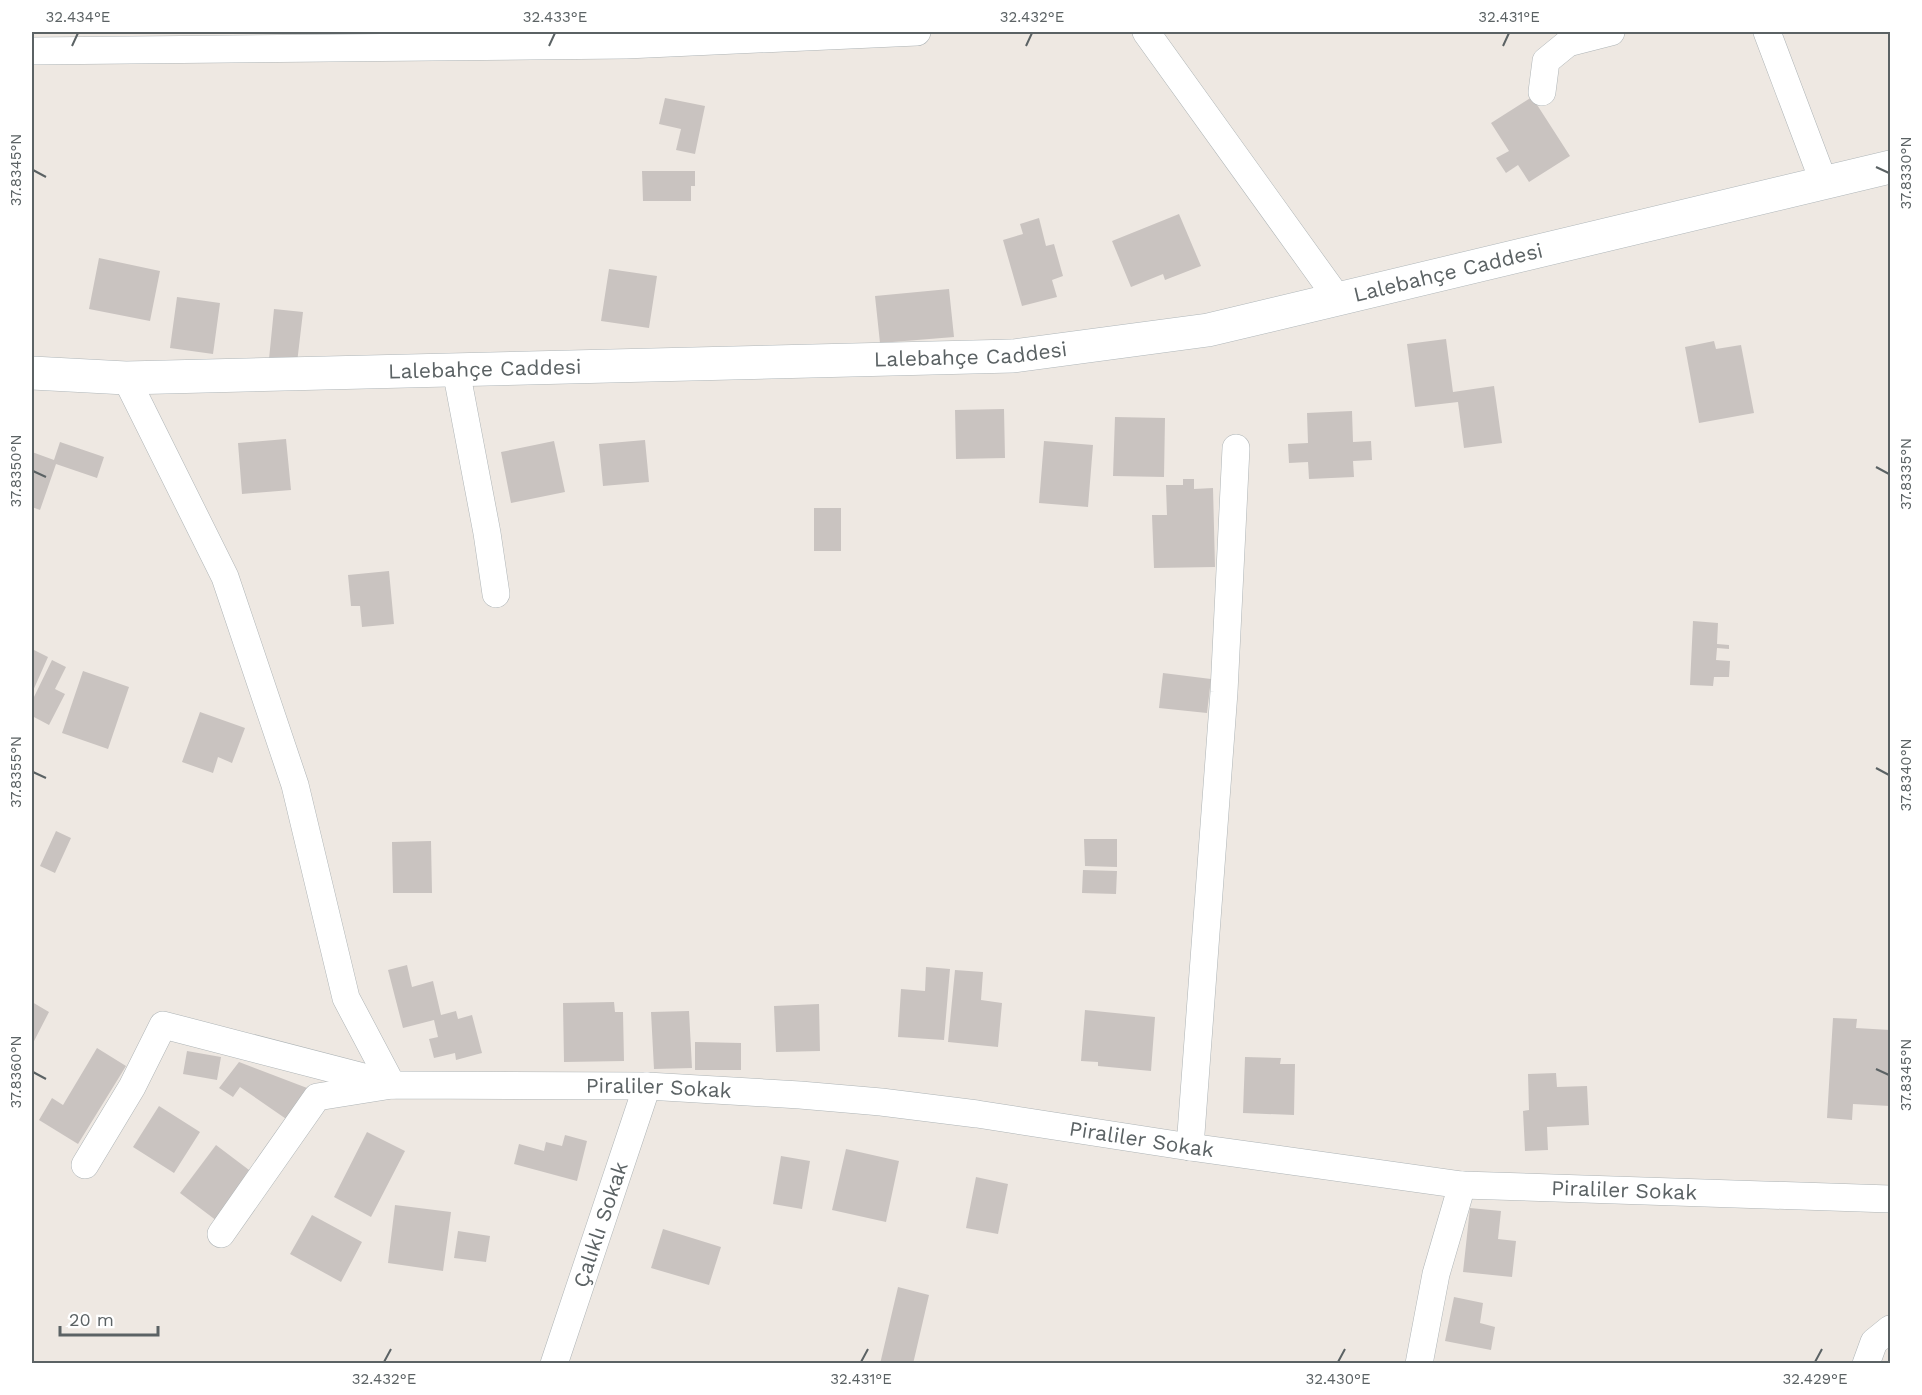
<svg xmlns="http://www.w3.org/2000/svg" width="1922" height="1395" font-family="'Work Sans',sans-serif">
<rect width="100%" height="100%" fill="#eee8e2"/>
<!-- building -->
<path fill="#c9c3c0" d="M 1532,97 L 1570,156 L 1529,182 L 1518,165 L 1506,173 L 1496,158 L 1509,151 L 1491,123 Z
M 665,98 L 705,106 L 695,154 L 676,150 L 681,129 L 659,124 Z
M 642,171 L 695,171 L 695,186 L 691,186 L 691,201 L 643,201 Z
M 1179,214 L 1201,266 L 1165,280 L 1163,274 L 1131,287 L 1112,241 Z
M 1039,218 L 1046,246 L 1054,244 L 1063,276 L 1052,280 L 1057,297 L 1022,306 L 1003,240 L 1023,234 L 1020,224 Z
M 99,258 L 160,271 L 150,321 L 89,309 Z
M 609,269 L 657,276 L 649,328 L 601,321 Z
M 949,289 L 954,337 L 880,343 L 875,296 Z
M 177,297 L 220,303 L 213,354 L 170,348 Z
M 274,309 L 303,312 L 297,363 L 269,359 Z
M 1446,339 L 1453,392 L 1494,386 L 1502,443 L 1464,448 L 1458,402 L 1415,407 L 1407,344 Z
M 1714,341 L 1716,349 L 1741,345 L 1754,413 L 1699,423 L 1685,347 Z
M 1004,409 L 1005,458 L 956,459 L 955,410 Z
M 1352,411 L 1353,442 L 1371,441 L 1372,460 L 1353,461 L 1354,477 L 1309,479 L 1308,462 L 1289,463 L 1288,444 L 1308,443 L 1307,413 Z
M 1115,417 L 1165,418 L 1164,477 L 1113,476 Z
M 286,439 L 291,490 L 242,494 L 238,443 Z
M 645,440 L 649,482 L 603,486 L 599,444 Z
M 554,441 L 565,492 L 511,503 L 501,452 Z
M 1044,441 L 1093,445 L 1088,507 L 1039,503 Z
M 60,442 L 104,457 L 97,478 L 56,464 L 40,510 L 32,507 L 32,452 L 54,460 Z
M 1183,479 L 1194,479 L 1194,489 L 1213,488 L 1215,567 L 1154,568 L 1152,515 L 1167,515 L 1166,485 L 1183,485 Z
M 814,508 L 841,508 L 841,551 L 814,551 Z
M 389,571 L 394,624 L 362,627 L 360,606 L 351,606 L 348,575 Z
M 1693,621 L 1718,623 L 1717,644 L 1729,645 L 1729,649 L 1717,648 L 1716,660 L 1730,661 L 1729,677 L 1714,677 L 1713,686 L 1690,685 Z
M 32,649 L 48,657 L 32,693 Z
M 52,660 L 66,667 L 55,689 L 65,694 L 49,725 L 32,716 L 32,701 Z
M 83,671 L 129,687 L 108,749 L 62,733 Z
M 1163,673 L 1211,679 L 1207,713 L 1159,708 Z
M 200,712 L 245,728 L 232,763 L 218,757 L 213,773 L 182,762 Z
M 56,831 L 71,838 L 55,873 L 40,866 Z
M 1084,839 L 1117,839 L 1117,867 L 1085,866 Z
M 431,841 L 432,893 L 393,893 L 392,842 Z
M 1083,870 L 1117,871 L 1116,894 L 1082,893 Z
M 407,965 L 412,987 L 433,981 L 441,1015 L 456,1011 L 458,1019 L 472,1015 L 482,1053 L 456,1060 L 455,1053 L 434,1058 L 429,1039 L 438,1037 L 434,1020 L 403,1028 L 388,970 Z
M 926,967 L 950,969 L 944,1040 L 898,1037 L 901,989 L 925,991 Z
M 955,970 L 983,972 L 981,1000 L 1002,1003 L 998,1047 L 948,1042 Z
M 32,1002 L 49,1012 L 32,1045 Z
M 614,1002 L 615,1012 L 623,1012 L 624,1061 L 564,1062 L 563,1003 Z
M 819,1004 L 820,1051 L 776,1052 L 774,1006 Z
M 1085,1010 L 1155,1017 L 1151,1071 L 1098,1066 L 1098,1062 L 1081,1061 Z
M 689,1011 L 692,1068 L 654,1069 L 651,1012 Z
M 1833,1018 L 1857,1019 L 1856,1028 L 1890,1030 L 1890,1106 L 1853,1104 L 1852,1120 L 1827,1118 Z
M 695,1042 L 741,1043 L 741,1070 L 695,1070 Z
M 97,1048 L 126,1066 L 78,1144 L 39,1120 L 52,1098 L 63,1105 Z
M 187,1051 L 221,1057 L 217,1080 L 183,1074 Z
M 1245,1057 L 1281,1058 L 1280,1064 L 1295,1064 L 1294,1115 L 1243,1113 Z
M 239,1062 L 315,1091 L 292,1123 L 240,1087 L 233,1097 L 219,1088 Z
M 1556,1073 L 1557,1087 L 1587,1086 L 1589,1125 L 1547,1127 L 1548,1150 L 1525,1151 L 1523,1111 L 1529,1110 L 1528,1074 Z
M 159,1106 L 200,1132 L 174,1173 L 133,1147 Z
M 367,1132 L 405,1151 L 371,1217 L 334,1197 Z
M 565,1135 L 587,1141 L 577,1181 L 514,1164 L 519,1144 L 544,1151 L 546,1142 L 562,1146 Z
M 216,1145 L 253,1173 L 217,1221 L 180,1193 Z
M 846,1149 L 899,1161 L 886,1222 L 832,1210 Z
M 781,1156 L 810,1161 L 802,1209 L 773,1204 Z
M 976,1177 L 1008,1184 L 998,1234 L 966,1228 Z
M 395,1205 L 451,1212 L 443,1271 L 388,1263 Z
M 1470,1208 L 1501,1211 L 1498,1239 L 1516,1241 L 1512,1277 L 1463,1272 Z
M 312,1215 L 362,1242 L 341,1282 L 290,1254 Z
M 663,1229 L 721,1247 L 709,1285 L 651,1268 Z
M 458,1231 L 490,1236 L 486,1262 L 454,1258 Z
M 898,1287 L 929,1295 L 913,1364 L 880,1364 Z
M 1454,1297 L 1483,1303 L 1480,1323 L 1495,1327 L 1491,1350 L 1445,1341 Z"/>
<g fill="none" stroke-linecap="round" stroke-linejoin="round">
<!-- street casing -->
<g stroke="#aeb4b6" stroke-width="28">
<g id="street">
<path d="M 1146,32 L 1338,299"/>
<path d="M 1767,32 L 1824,183"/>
<path d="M 32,51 L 626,45 L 917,32"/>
<path d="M 1542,92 L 1546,61 L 1568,43 L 1611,32"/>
<path d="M 456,370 L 487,533 L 496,594"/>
<path d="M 126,378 L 225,577 L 295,785 L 346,998 L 392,1085"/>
<path d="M 1190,1147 L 1224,692 L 1236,448"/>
<path d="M 85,1165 L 132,1087 L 163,1025 L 383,1082"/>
<path id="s1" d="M 221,1234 L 317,1097 L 392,1085 L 647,1086 L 800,1095 L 881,1102 L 977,1114 L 1190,1147 L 1462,1185 L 1890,1199"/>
<path id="s2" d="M 554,1364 L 647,1086"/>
<path d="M 1419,1364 L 1436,1274 L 1462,1185"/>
<path d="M 1866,1364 L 1874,1342 L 1890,1329"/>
</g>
</g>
<!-- secondary casing -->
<g stroke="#afb6b9" stroke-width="34">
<g id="secondary">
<path id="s3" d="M 32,373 L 126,378 L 1013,356 L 1208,330 L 1890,167"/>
</g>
</g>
<!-- street -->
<use href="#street" stroke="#fff" stroke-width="27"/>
<!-- secondary -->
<use href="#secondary" stroke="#fff" stroke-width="33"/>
</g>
<!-- ticks -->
<path fill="none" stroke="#5b6264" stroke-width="2" d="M 72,46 L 78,33M 549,46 L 555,33M 1026,46 L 1032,33M 1503,46 L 1509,33M 1876,167 L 1889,173M 33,170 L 46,177M 1876,467 L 1889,474M 33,471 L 46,477M 1876,768 L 1889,775M 33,772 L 46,778M 1876,1069 L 1889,1075M 33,1072 L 46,1079M 384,1362 L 391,1349M 861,1362 L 868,1349M 1338,1362 L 1345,1349M 1815,1362 L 1822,1349"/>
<g text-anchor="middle" stroke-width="6" stroke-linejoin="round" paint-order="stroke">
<!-- street labels -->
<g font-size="21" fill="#5b6264" stroke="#fff">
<text dy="7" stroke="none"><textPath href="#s3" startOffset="1425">Lalebahçe Caddesi</textPath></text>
<text dy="7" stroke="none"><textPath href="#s3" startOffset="939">Lalebahçe Caddesi</textPath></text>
<text dy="7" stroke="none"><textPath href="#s3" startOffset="453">Lalebahçe Caddesi</textPath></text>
<text dy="7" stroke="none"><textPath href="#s1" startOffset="510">Piraliler Sokak</textPath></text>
<text dy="7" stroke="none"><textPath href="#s1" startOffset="996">Piraliler Sokak</textPath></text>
<text dy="7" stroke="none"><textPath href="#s1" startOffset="1482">Piraliler Sokak</textPath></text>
<text dy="7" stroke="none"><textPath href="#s2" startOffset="147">Çalıklı Sokak</textPath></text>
</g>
</g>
<!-- border -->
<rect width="1922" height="1395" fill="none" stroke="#ffffff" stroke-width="66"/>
<!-- scale -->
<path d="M60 1326v9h98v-9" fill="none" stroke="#5b6264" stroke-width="3"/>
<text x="69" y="1326" font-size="18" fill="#5b6264" stroke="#ffffff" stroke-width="4.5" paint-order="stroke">20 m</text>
<rect x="33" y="33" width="1856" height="1329" fill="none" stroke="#5b6264" stroke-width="2"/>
<g font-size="15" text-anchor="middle" fill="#5b6264">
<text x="78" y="22">32.434°E</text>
<text x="555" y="22">32.433°E</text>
<text x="1032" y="22">32.432°E</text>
<text x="1509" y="22">32.431°E</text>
<text transform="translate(16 170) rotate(-90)" y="5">37.8345°N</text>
<text transform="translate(1906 173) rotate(-90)" y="5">37.8330°N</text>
<text transform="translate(16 471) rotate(-90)" y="5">37.8350°N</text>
<text transform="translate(1906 474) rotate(-90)" y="5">37.8335°N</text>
<text transform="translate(16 772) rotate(-90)" y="5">37.8355°N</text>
<text transform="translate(1906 775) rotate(-90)" y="5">37.8340°N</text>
<text transform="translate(16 1072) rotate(-90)" y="5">37.8360°N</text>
<text transform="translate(1906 1075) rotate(-90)" y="5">37.8345°N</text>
<text x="384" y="1384">32.432°E</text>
<text x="861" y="1384">32.431°E</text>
<text x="1338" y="1384">32.430°E</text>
<text x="1815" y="1384">32.429°E</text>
</g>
</svg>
